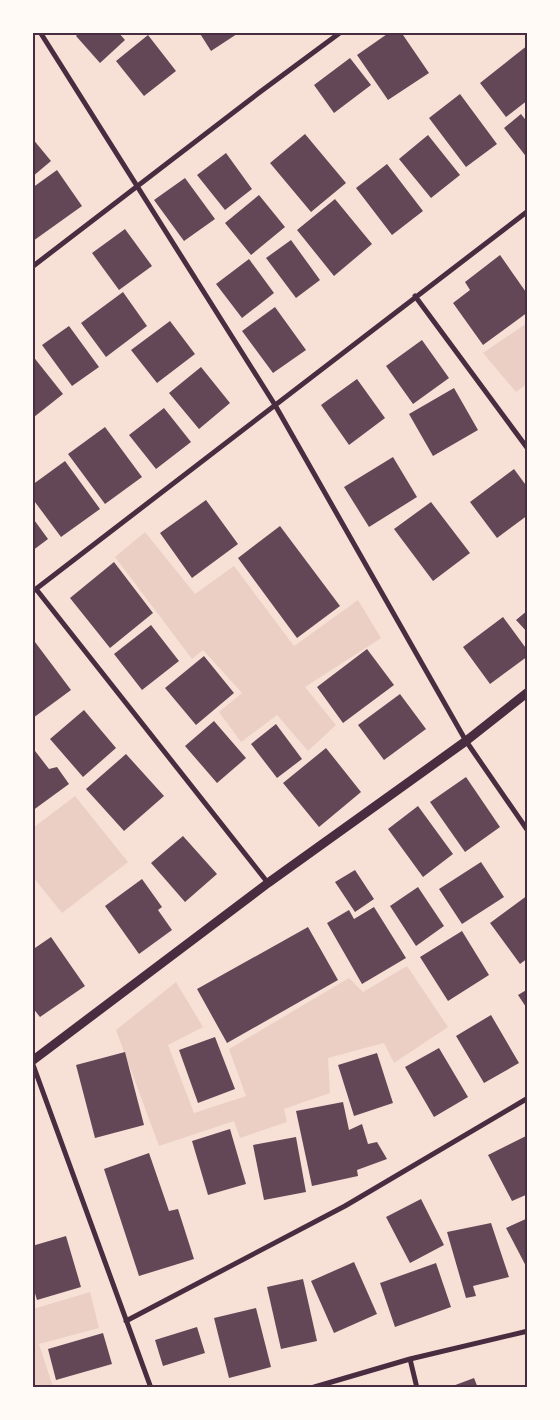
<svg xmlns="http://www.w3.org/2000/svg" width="560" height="1420" font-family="'PT Sans Narrow',sans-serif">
<rect width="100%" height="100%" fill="#f7e1d7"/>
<!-- green -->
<path fill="#ebcfc5" d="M 527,323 L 527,384 L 516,392 L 483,353 Z
M 145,532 L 195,594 L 234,566 L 294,646 L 358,600 L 381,638 L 305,687 L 336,725 L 308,751 L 277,715 L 241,742 L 219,712 L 242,693 L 203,650 L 192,659 L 115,557 Z
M 75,796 L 128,862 L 62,913 L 33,877 L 33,828 Z
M 407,966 L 448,1027 L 394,1063 L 384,1043 L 328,1058 L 330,1093 L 284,1109 L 287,1122 L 240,1138 L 234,1121 L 159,1146 L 116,1030 L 176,982 L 203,1027 L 168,1045 L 194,1113 L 246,1096 L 229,1049 L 349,978 L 363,992 Z
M 90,1292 L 99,1328 L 39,1344 L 53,1387 L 33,1387 L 33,1309 Z"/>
<!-- building -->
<path fill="#644757" d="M 80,32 L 118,32 L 125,40 L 100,63 L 76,36 Z
M 199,32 L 240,32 L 211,51 Z
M 390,32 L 401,32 L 429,73 L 388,100 L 357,55 Z
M 148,35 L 176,71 L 144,96 L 116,61 Z
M 528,45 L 528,100 L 506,117 L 480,83 Z
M 350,58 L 371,85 L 334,113 L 314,85 Z
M 460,94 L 497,144 L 466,167 L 429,118 Z
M 521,114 L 528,123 L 528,159 L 504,128 Z
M 305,134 L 346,183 L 311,212 L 270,163 Z
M 428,135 L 460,175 L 431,198 L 399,159 Z
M 32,138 L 51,161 L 32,177 Z
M 226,153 L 252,189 L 225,210 L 197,175 Z
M 387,164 L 423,211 L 392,235 L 356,188 Z
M 57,170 L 82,206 L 33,241 L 32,188 Z
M 185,178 L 215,219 L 184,241 L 154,200 Z
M 259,195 L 285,227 L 251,255 L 225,223 Z
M 335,199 L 372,244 L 334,276 L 297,230 Z
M 125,229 L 152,266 L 119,290 L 92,253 Z
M 291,240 L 320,280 L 296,298 L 266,258 Z
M 500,255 L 528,295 L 528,312 L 483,345 L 453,303 L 470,290 L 465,282 Z
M 249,259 L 274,293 L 242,318 L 216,284 Z
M 123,292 L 147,326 L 106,357 L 81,323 Z
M 275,307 L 306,350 L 273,373 L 242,331 Z
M 170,321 L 195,354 L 157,383 L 131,350 Z
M 69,326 L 99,367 L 72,386 L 42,345 Z
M 422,340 L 449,378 L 413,404 L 386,366 Z
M 32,355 L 63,394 L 34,417 L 32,415 Z
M 201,367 L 230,403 L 199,429 L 169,393 Z
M 357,379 L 385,418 L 349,445 L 321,405 Z
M 454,388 L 478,430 L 433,456 L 409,414 Z
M 164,408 L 191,442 L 156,469 L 129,435 Z
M 105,427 L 142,477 L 105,504 L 68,454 Z
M 393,457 L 417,497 L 369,527 L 344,487 Z
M 65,461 L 100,509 L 61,537 L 32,498 L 32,485 Z
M 514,469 L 528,488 L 528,515 L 497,538 L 470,502 Z
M 206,500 L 238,544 L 192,578 L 160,533 Z
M 431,502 L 470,553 L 433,581 L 394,529 Z
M 32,517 L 48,539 L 32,551 Z
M 280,526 L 340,606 L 297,638 L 238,558 Z
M 114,562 L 153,613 L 110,648 L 70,598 Z
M 528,610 L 528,633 L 516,620 Z
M 503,617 L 528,651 L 528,656 L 490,684 L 463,647 Z
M 151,625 L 179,661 L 142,690 L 114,654 Z
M 32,638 L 71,690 L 33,718 L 32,717 Z
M 367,649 L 394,685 L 343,723 L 317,687 Z
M 204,656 L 234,693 L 196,725 L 165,688 Z
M 400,694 L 426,729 L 384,760 L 358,725 Z
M 84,710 L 116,748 L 83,777 L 50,739 Z
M 214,721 L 246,758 L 217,783 L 185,746 Z
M 276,724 L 302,759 L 277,778 L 251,744 Z
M 32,747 L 49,769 L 57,767 L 69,784 L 32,811 Z
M 326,748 L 361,792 L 319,827 L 283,783 Z
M 126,754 L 164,796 L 124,831 L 86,789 Z
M 466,777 L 500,827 L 465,852 L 430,802 Z
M 418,806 L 453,854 L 423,877 L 388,829 Z
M 183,836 L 217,874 L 185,902 L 151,863 Z
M 481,862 L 504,897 L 462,924 L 439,889 Z
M 355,870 L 374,899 L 355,912 L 335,882 Z
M 142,879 L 162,907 L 158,910 L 172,930 L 139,954 L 105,906 Z
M 418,887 L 444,926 L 416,946 L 390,906 Z
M 528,895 L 528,958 L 520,964 L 490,923 Z
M 374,907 L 406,958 L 362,984 L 327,923 L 349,910 L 354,919 Z
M 308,927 L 338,980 L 227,1043 L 197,989 Z
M 462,931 L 489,975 L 448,1001 L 420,957 Z
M 51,937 L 85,986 L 40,1017 L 32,1007 L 32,950 Z
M 528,989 L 528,1010 L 518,995 Z
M 491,1015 L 519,1063 L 484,1083 L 456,1036 Z
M 215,1037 L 235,1089 L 198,1103 L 179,1050 Z
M 439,1048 L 468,1097 L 434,1117 L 405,1067 Z
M 125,1052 L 144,1125 L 95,1138 L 76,1065 Z
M 377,1053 L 393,1103 L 354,1116 L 338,1065 Z
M 343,1102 L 349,1130 L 362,1124 L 368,1144 L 377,1142 L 387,1159 L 357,1170 L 358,1176 L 312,1186 L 296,1111 Z
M 230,1129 L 246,1184 L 208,1195 L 192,1141 Z
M 528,1135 L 528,1194 L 512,1201 L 488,1155 Z
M 296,1137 L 306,1192 L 264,1200 L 253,1145 Z
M 149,1153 L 169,1211 L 178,1209 L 194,1259 L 139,1276 L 104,1169 Z
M 421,1199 L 444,1245 L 410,1263 L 386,1217 Z
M 528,1218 L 528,1270 L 506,1228 Z
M 491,1223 L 509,1277 L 473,1286 L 476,1296 L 466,1298 L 447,1232 Z
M 66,1236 L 81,1287 L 37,1300 L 32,1283 L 32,1246 Z
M 354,1262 L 377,1314 L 334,1333 L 311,1281 Z
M 436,1263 L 451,1307 L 395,1327 L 380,1283 Z
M 303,1279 L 317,1341 L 281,1349 L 267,1287 Z
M 256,1308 L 271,1367 L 229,1378 L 214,1318 Z
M 197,1327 L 205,1353 L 163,1366 L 155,1340 Z
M 103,1333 L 112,1364 L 56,1380 L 48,1349 Z
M 474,1378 L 478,1388 L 450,1388 L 450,1387 Z"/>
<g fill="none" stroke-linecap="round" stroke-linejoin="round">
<!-- minor -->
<path stroke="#4a2c40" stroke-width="5" d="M 40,32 L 275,405 L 466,741 L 528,831
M 32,267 L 260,92 L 341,32
M 415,296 L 528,449
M 36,589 L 268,883
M 32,592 L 528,211
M 32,1062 L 151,1388
M 126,1321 L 345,1206 L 528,1098
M 410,1359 L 417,1388
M 311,1388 L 410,1359 L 528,1331"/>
<!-- tertiary -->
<path stroke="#4a2c40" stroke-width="9" d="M 32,1061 L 268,883 L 466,741 L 528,692"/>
</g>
<!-- border -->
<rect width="560" height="1420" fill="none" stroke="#fffaf5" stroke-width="68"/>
<rect x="34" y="34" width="492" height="1352" fill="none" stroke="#4a2c40" stroke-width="2"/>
</svg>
